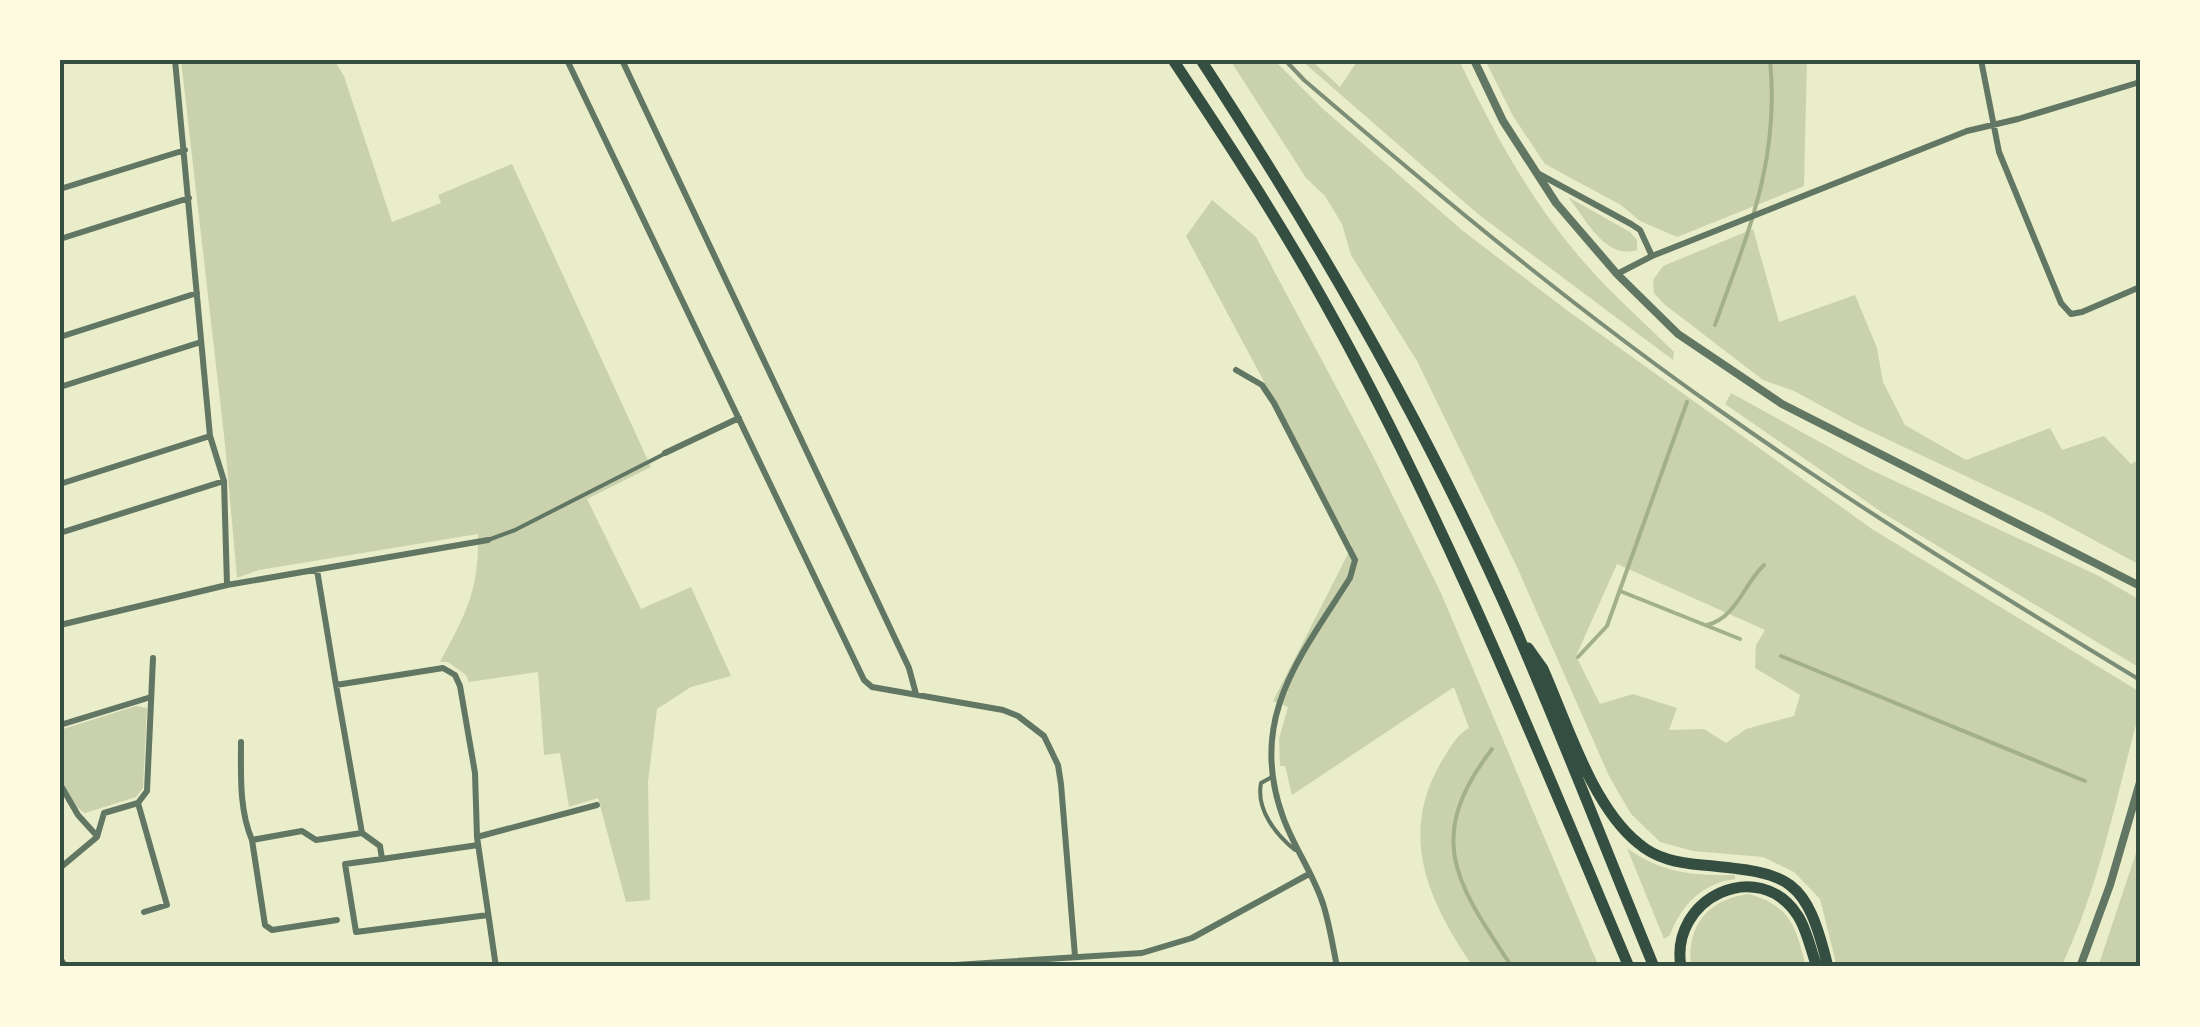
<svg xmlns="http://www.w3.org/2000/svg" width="2200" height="1027" font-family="Overpass,sans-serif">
<rect width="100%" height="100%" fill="#e9edc9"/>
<!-- green -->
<path fill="#cad2ad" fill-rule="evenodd" d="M 181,60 L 334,60 L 344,76 L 392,222 L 441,203 L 438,195 L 512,164 L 651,467 L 587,499 L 641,609 L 691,587 L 731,676 L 691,687 L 657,709 L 648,782 L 650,900 L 626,902 L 598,798 L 569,807 L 560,753 L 544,755 L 538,672 L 469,682 L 466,675 L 448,662 L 440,662 C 466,613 479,592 478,534 L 259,570 L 237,578 L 225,444 Z
M 1230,60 L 1274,60 L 1322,108 L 1463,231 L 1568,311 L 1872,529 L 2140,692 L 2140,710 C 2116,796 2100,886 2061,967 L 1837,967 L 1820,899 L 1794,872 L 1763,857 L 1693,851 L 1660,842 L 1631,814 L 1609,776 L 1517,567 L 1417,361 L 1351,255 L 1342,224 L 1325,196 L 1306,178 ZM 1617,564 L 1765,630 L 1756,645 L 1755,668 L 1800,695 L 1794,716 L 1746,729 L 1726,743 L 1704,729 L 1669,730 L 1677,708 L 1633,694 L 1600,704 L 1576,656 Z
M 1301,60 L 1311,60 L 1340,87 L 1358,60 L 1459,60 C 1494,134 1535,209 1591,270 C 1617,299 1647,325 1674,352 L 1673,360 L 1478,214 Z
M 1485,60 L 1807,60 L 1804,186 L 1677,237 L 1640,221 L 1621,205 L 1545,164 L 1513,116 Z
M 1568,197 L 1630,232 L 1637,240 L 1637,250 C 1605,260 1586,219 1568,197 Z
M 1212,200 L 1256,237 L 1372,454 L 1441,593 L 1599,967 L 1473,967 C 1430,903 1398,839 1440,764 C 1448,751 1456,735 1469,728 L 1454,687 L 1292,795 L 1285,766 L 1280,766 L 1279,739 L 1288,707 L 1273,701 L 1352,546 L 1186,236 Z
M 1753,229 L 1779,322 L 1855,295 L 1877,348 L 1883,382 L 1905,425 L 1966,460 L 2050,428 L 2062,450 L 2104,436 L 2131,464 L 2140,459 L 2140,565 L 2042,512 L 1855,424 L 1794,391 L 1763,380 L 1664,304 L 1654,293 L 1653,280 L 1663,266 Z
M 1731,393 L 1869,469 L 2097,575 L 2140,600 L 2140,668 L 1883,513 L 1725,404 Z
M 136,706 L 147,708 L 143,788 L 136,797 L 85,813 C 57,795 60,760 60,730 Z
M 2140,841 L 2140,952 L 2134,967 L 2098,967 Z
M 1627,848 C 1661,873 1694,876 1735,875 L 1735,879 C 1703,883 1681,905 1670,935 L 1664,939 Z
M 1749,894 C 1791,906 1796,927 1806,967 L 1691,967 C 1686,926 1708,899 1749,894 Z"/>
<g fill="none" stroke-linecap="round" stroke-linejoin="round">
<!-- stream -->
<path stroke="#a3b18a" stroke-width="4" d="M 1715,325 C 1748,232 1780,161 1770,60
M 1620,591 L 1740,639
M 1707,625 C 1737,617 1743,585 1764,565
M 1781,656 L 2085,781
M 1578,657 L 1607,626 L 1687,402
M 1492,749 C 1423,839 1457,884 1512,967"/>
<!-- service -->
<path stroke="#617663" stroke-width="4" d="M 488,540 L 515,530 L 664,454
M 1272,777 L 1261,783 C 1256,809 1275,834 1295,850"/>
<!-- minor -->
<path stroke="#617663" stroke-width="6" d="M 175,60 L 210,436 L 224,481 L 227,585
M 567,60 L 864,680 L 872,687 L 1003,710 L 1018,716 L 1044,736 L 1058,765 L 1061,784 L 1075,956
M 622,60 L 909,668 L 916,694
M 1981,60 L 1999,152 L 2061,303 L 2071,314 L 2082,312 L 2140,287
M 60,61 L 62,60
M 1539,174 L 1631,224 L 1640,230 L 1652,256
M 60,189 L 185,150
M 60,239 L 189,198
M 1617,274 L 1652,256 L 1967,131 L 2018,119 L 2140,82
M 60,337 L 197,293
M 1236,370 L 1262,385 L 1274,403 L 1355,560 L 1350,578 C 1300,657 1247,719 1283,817 C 1294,848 1315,876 1324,907 C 1330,927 1333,947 1337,967
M 60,387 L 201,342
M 665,453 L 739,418
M 60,484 L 210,436
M 60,533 L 224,481
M 317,570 L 336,685 L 443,668 L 455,675 L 460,686 L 475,773 L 477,837 L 496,967
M 60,625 L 227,585 L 488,540
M 336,685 L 362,833
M 60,725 L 151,697
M 241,742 C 241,774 239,810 252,840 L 302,831 L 316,840 L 362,833 L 380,846 L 382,859 L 478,845
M 60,784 L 78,815 L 97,836
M 138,803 L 167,905 L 144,912
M 477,837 L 597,805
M 252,840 L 265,925 L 272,930 L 337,920
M 382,859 L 345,864 L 356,932 L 488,915
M 60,868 L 97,837 L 104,813 L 138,803 L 147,791 L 153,658
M 924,967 L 1142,953 L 1192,938 L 1309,874"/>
<!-- tertiary -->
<path stroke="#617663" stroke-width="8" d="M 1474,60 L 1503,121 L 1556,203 L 1617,274 L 1678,334 L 1782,404 L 2140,586
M 60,960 L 65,967
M 2080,967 L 2110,885 L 2140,782"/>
<!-- motorway -->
<path stroke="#344e41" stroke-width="11" d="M 1173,60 C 1225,138 1276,216 1322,298 C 1442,512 1534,741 1629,967
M 1201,60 C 1320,242 1429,431 1516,630 C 1564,741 1608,855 1654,967
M 1528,648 L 1543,669 C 1567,723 1592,806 1638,843 C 1656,859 1679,863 1702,865 C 1791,873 1806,877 1828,967
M 1681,967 C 1669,898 1759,855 1798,916 C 1807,930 1811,951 1817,967"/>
<!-- rail -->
<path stroke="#7c8e77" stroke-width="4" d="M 1285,60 L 1304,80 C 1438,195 1574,308 1719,410 C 1855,506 1998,594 2140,680"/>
</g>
<!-- border -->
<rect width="2200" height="1027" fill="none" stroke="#fefae0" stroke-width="125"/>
<rect x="62" y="62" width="2076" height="902" fill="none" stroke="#344e41" stroke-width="4"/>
</svg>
